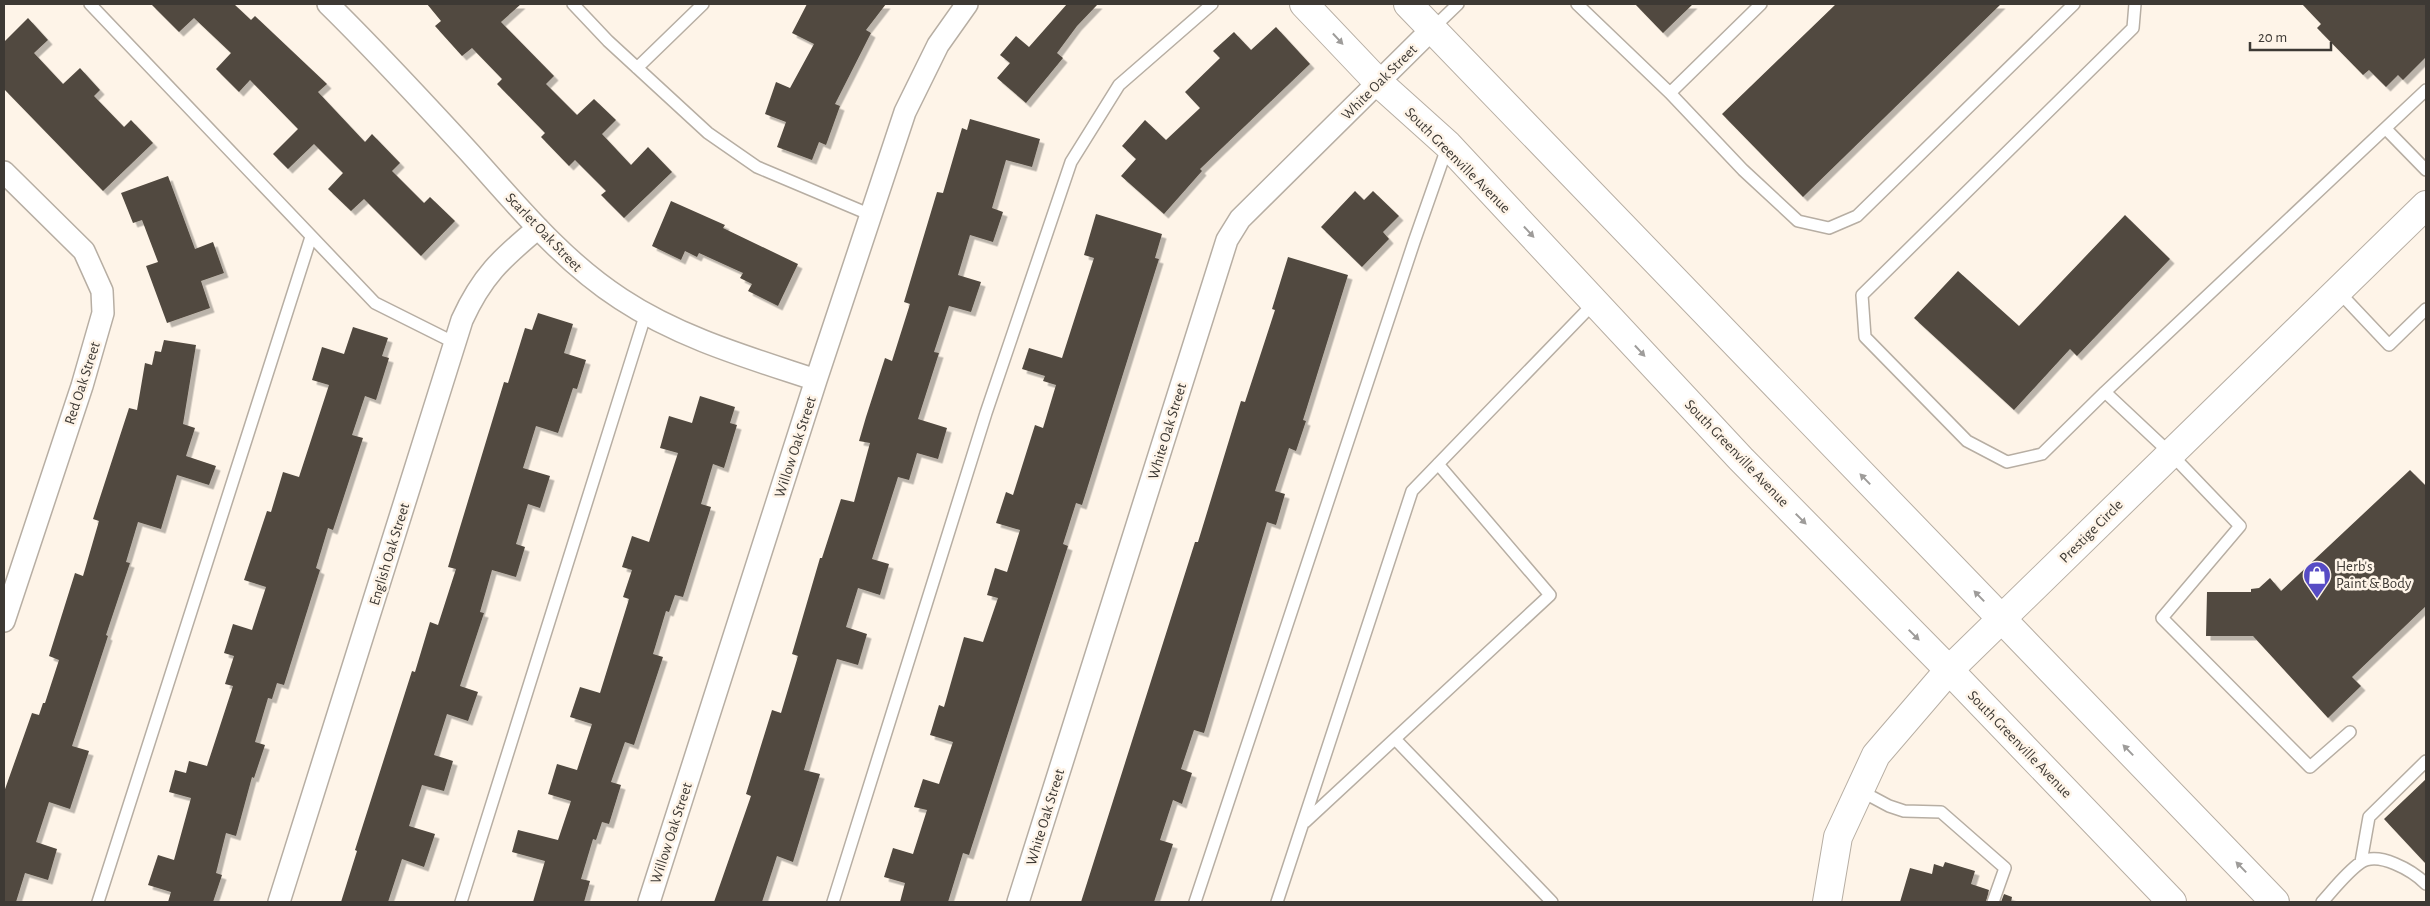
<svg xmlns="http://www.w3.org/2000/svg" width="2430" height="906" font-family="'Alegreya Sans',sans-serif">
<defs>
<filter id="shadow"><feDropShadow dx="4.5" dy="4.5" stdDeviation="0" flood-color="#0004"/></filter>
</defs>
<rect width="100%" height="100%" fill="#fef4e8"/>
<!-- building -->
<path fill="#51493f" filter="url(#shadow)" d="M 151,4 L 234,4 L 251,20 L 255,16 L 327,84 L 318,92 L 365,142 L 372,134 L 400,163 L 392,171 L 424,203 L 430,197 L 455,221 L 421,256 L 364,199 L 351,211 L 328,189 L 343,173 L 314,144 L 288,169 L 273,154 L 298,129 L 250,80 L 239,92 L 216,69 L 231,53 L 194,18 L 179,32 Z
M 427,4 L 521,4 L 501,22 L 554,76 L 546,84 L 577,115 L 594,99 L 616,120 L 602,134 L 631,165 L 648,147 L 672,172 L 624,218 L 601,195 L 606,191 L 575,160 L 569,166 L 541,137 L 545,133 L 497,84 L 502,79 L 472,48 L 462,56 L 435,26 L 441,21 Z
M 807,4 L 886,4 L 866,30 L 871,33 L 835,104 L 840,106 L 826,145 L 819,142 L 812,160 L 777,147 L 786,122 L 765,114 L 776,82 L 790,88 L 814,44 L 792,33 Z
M 1067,4 L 1098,4 L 1077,26 L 1057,53 L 1063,58 L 1026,103 L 997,78 L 1010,63 L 1000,55 L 1016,36 L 1029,47 Z
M 1635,4 L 1693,4 L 1663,33 Z
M 1836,4 L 2001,4 L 1803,197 L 1722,114 Z
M 2302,4 L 2426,4 L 2426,57 L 2403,80 L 2398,75 L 2386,87 L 2369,70 L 2363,75 L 2317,28 L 2321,24 Z
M 28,18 L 48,40 L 34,53 L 63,84 L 80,68 L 100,90 L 94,96 L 124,127 L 131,120 L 153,143 L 103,191 L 4,89 L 4,42 Z
M 1276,27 L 1310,64 L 1200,169 L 1202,171 L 1164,214 L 1121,176 L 1136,159 L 1122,146 L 1145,120 L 1166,140 L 1200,108 L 1185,92 L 1220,58 L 1213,51 L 1234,32 L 1251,50 Z
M 970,119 L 1040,139 L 1032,167 L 1006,160 L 992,208 L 1003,212 L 993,242 L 970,235 L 958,275 L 981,282 L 971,312 L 949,306 L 934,352 L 939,353 L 918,419 L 947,428 L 938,459 L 917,453 L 909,480 L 898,477 L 872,559 L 889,564 L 880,595 L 858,588 L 846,627 L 867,634 L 858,665 L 837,659 L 804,770 L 820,774 L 793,862 L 777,856 L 762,902 L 714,902 L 751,796 L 746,794 L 772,710 L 781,713 L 798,656 L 792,654 L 820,558 L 822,558 L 841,499 L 854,502 L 870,443 L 859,441 L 866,417 L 885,358 L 892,361 L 910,304 L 904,302 L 937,192 L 943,193 L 962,128 L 967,130 Z
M 168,176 L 195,249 L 213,242 L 224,273 L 201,281 L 210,308 L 167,323 L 146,266 L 158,262 L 142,220 L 133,223 L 121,193 Z
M 1355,191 L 1364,200 L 1373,191 L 1399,216 L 1383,232 L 1389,239 L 1362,267 L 1321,227 Z
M 671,201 L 725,225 L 723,228 L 798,264 L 778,306 L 748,291 L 752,284 L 740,278 L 743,273 L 699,253 L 697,257 L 685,251 L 681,260 L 652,246 Z
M 1096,214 L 1162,234 L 1155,258 L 1159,259 L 1082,505 L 1076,503 L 1063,544 L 1068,546 L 1055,587 L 969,855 L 963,853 L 948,902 L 900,902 L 905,883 L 884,877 L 893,848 L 913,854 L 927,810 L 914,807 L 923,779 L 939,784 L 953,742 L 930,735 L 939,705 L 944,707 L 964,637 L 983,642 L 998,598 L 987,595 L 995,568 L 1007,572 L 1020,530 L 996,523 L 1006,492 L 1013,495 L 1035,425 L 1043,428 L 1056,385 L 1043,381 L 1045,376 L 1022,369 L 1029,348 L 1062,358 L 1094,258 L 1084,255 Z
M 2125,215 L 2170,259 L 2077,356 L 2070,349 L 2014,410 L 1914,318 L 1958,271 L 2019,326 Z
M 1288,257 L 1348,275 L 1303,420 L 1306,421 L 1296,451 L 1289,448 L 1275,491 L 1285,494 L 1276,525 L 1267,522 L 1204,733 L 1194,730 L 1181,769 L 1192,773 L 1182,804 L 1173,800 L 1160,840 L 1173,844 L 1154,902 L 1081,902 L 1195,542 L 1198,542 L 1241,401 L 1245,402 L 1275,310 L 1272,309 Z
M 538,313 L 573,324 L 564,353 L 586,360 L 577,389 L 573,388 L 558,433 L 536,426 L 523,468 L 550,476 L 540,508 L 528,504 L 516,544 L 525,547 L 516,577 L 492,570 L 480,612 L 484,613 L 460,686 L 478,692 L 468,721 L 447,714 L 434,755 L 453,761 L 444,791 L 422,785 L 409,826 L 435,834 L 424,867 L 402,859 L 388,902 L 341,902 L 357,851 L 355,850 L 412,671 L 415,672 L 430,622 L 438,625 L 456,569 L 448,567 L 504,382 L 508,383 L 525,328 L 532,330 Z
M 353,327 L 388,338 L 382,356 L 389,358 L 376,400 L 365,396 L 352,435 L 363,438 L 333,530 L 328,528 L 316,568 L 320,570 L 284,685 L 277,683 L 272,699 L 268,698 L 255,742 L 265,745 L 254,778 L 252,777 L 236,836 L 226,833 L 216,873 L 222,875 L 213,902 L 168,902 L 171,892 L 148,885 L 158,855 L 174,860 L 191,798 L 169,792 L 175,770 L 186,773 L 189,761 L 207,766 L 233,686 L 225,684 L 234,656 L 224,653 L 233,624 L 252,630 L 266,587 L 244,580 L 267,511 L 271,512 L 283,472 L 299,477 L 329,385 L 312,380 L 322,347 L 344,354 Z
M 164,340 L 196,345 L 183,424 L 195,428 L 186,456 L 216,466 L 209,485 L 177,475 L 161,529 L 138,522 L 126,562 L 130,563 L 106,635 L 108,636 L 72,746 L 89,751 L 70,809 L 49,802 L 36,842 L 57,849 L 48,880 L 25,873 L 16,902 L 4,902 L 4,792 L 32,713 L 39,715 L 43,703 L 45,703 L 59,660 L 49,656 L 75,573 L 83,576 L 99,521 L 93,519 L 129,408 L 137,410 L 145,363 L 152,365 L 155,351 L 161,352 Z
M 700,396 L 735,407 L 730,423 L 737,425 L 724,468 L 713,464 L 701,504 L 711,507 L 683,597 L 675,595 L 669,612 L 666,611 L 653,654 L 663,657 L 634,745 L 625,742 L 611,782 L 621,785 L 609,824 L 602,822 L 596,840 L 593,839 L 581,879 L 590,881 L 584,902 L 533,902 L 545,861 L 512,852 L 518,830 L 558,840 L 571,801 L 548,794 L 557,764 L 577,770 L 592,724 L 570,717 L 580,687 L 600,693 L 629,599 L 623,597 L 632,570 L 622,567 L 632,536 L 649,542 L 678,453 L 660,448 L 669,416 L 692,423 Z
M 2410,470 L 2426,486 L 2426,606 L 2352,677 L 2361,686 L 2328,718 L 2253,636 L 2206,636 L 2207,592 L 2251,592 L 2251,589 L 2259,588 L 2270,578 L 2281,591 Z
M 2426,779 L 2426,864 L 2384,819 Z
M 1945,862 L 1975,871 L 1971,884 L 1989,890 L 1986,902 L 1900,902 L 1910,868 L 1932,874 L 1934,864 L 1943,867 Z
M 2004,894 L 2012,897 L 2011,902 L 2001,902 Z"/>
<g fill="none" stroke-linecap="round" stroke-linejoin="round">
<!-- service casing -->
<g stroke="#b7aea3" stroke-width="14">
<path id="service" d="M 90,4 L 375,303 L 455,343
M 573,4 L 608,41 L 708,133 L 757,167 L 871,215
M 1577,4 L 1670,93 L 1761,4
M 1432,29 L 1458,4
M 637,68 L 703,4
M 1670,93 L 1743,170 L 1798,221 L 1829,228 L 1857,216 L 2074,4
M 2386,129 L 2426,170
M 2338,291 L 2389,345 L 2426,309
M 2105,392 L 2042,454 L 2007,462 L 1967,441 L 1865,337 L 1862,295 L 2133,28 L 2135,4
M 2350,732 L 2310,767 L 2162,618 L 2240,526 L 2170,453 L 2105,392 L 2426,90
M 1395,739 L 1552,902
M 1859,790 L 1889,806 L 1904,811 L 1941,812 L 2005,868 L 1993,902
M 1305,822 L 1550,595 L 1438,464
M 2361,862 L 2369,817 L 2426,761
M 98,902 L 311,237
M 461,902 L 646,313
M 833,902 L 986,413 L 1071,162 L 1119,85 L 1212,4
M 1195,902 L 1414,242 L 1448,145
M 1277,902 L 1412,491 L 1595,302
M 2322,902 C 2333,890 2346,873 2360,863 C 2378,850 2413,871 2426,884"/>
</g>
<!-- minor casing -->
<g stroke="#b7aea3" stroke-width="24">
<path id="minor" d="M 328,4 C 377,52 423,102 469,152 C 517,205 561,260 621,299 C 680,338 750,358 816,380
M 4,172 L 84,251 L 102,291 L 103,313 L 82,386 L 4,621
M 279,902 L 462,320 C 482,276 501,259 538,228
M 649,902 L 816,380 L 905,112 L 938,45 L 967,4
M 1018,902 L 1227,240 L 1240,219 L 1432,29"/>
</g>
<!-- tertiary casing -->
<g stroke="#b7aea3" stroke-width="30">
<path id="tertiary" d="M 1827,902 L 1838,837 L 1876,755 L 1949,670 L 2426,205"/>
</g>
<!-- secondary casing -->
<g stroke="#b7aea3" stroke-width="30">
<path id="secondary" d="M 1304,4 L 1379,83 L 1448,145 L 1741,459 L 1949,670 L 2172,902
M 1408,4 L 2275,902"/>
</g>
<!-- service -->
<use href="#service" stroke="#fff" stroke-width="11"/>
<!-- minor -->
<use href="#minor" stroke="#fff" stroke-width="21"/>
<!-- tertiary -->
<use href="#tertiary" stroke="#fff" stroke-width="28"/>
<!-- secondary -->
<use href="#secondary" stroke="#fff" stroke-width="28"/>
</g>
<!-- one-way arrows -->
<defs><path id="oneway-solid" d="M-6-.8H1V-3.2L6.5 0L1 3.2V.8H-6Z" transform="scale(1.25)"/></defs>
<g fill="#9e9c9a">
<use href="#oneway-solid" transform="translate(1338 39) rotate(47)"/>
<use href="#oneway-solid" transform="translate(1529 232) rotate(47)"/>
<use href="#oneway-solid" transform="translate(1640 351) rotate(47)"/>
<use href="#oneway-solid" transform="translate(1865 479) rotate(-134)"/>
<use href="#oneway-solid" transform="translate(1801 519) rotate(45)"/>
<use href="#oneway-solid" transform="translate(1979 596) rotate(-134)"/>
<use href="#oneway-solid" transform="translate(1914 635) rotate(45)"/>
<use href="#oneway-solid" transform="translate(2128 750) rotate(-134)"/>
<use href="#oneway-solid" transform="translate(2241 867) rotate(-134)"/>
</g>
<!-- icons -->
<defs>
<g id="shop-pin" transform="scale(1.4375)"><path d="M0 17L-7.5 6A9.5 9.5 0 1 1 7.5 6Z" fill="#574cc4" stroke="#fef4e8"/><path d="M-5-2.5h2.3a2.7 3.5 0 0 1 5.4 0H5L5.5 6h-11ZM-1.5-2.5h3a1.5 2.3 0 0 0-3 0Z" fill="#fff"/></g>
</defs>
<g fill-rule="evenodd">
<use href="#shop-pin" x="2317" y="575"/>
</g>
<g text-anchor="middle" stroke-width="5" stroke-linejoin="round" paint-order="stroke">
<!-- street labels -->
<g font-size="15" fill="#3d3934" stroke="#fef4e8">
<text transform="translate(1379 82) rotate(-45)" y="5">White Oak Street</text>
<text transform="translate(1458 160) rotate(45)" y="5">South Greenville Avenue</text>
<text transform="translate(544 232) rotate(46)" y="5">Scarlet Oak Street</text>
<text transform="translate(82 383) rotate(-72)" y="5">Red Oak Street</text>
<text transform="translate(1167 431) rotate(-73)" y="5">White Oak Street</text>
<text transform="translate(795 447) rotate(-72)" y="5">Willow Oak Street</text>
<text transform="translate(1737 453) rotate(46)" y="5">South Greenville Avenue</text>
<text transform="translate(2091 531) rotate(-45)" y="5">Prestige Circle</text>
<text transform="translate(389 554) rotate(-73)" y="5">English Oak Street</text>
<text transform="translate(2020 744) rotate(46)" y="5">South Greenville Avenue</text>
<text transform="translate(1045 817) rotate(-73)" y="5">White Oak Street</text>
<text transform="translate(671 833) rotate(-72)" y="5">Willow Oak Street</text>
</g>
<!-- poi labels -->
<g font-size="15" fill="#3d3934" stroke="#fef4e8" text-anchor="start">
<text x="2336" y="571">Herb's<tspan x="2336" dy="17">Paint &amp; Body</tspan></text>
</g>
</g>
<!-- border -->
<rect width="2430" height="906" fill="none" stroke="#3d3934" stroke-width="10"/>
<!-- scale -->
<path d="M2250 42v8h81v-8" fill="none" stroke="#3d3934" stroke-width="2.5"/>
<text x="2258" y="42" font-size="15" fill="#3d3934" stroke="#fef4e8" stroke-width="4" paint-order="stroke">20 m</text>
</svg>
